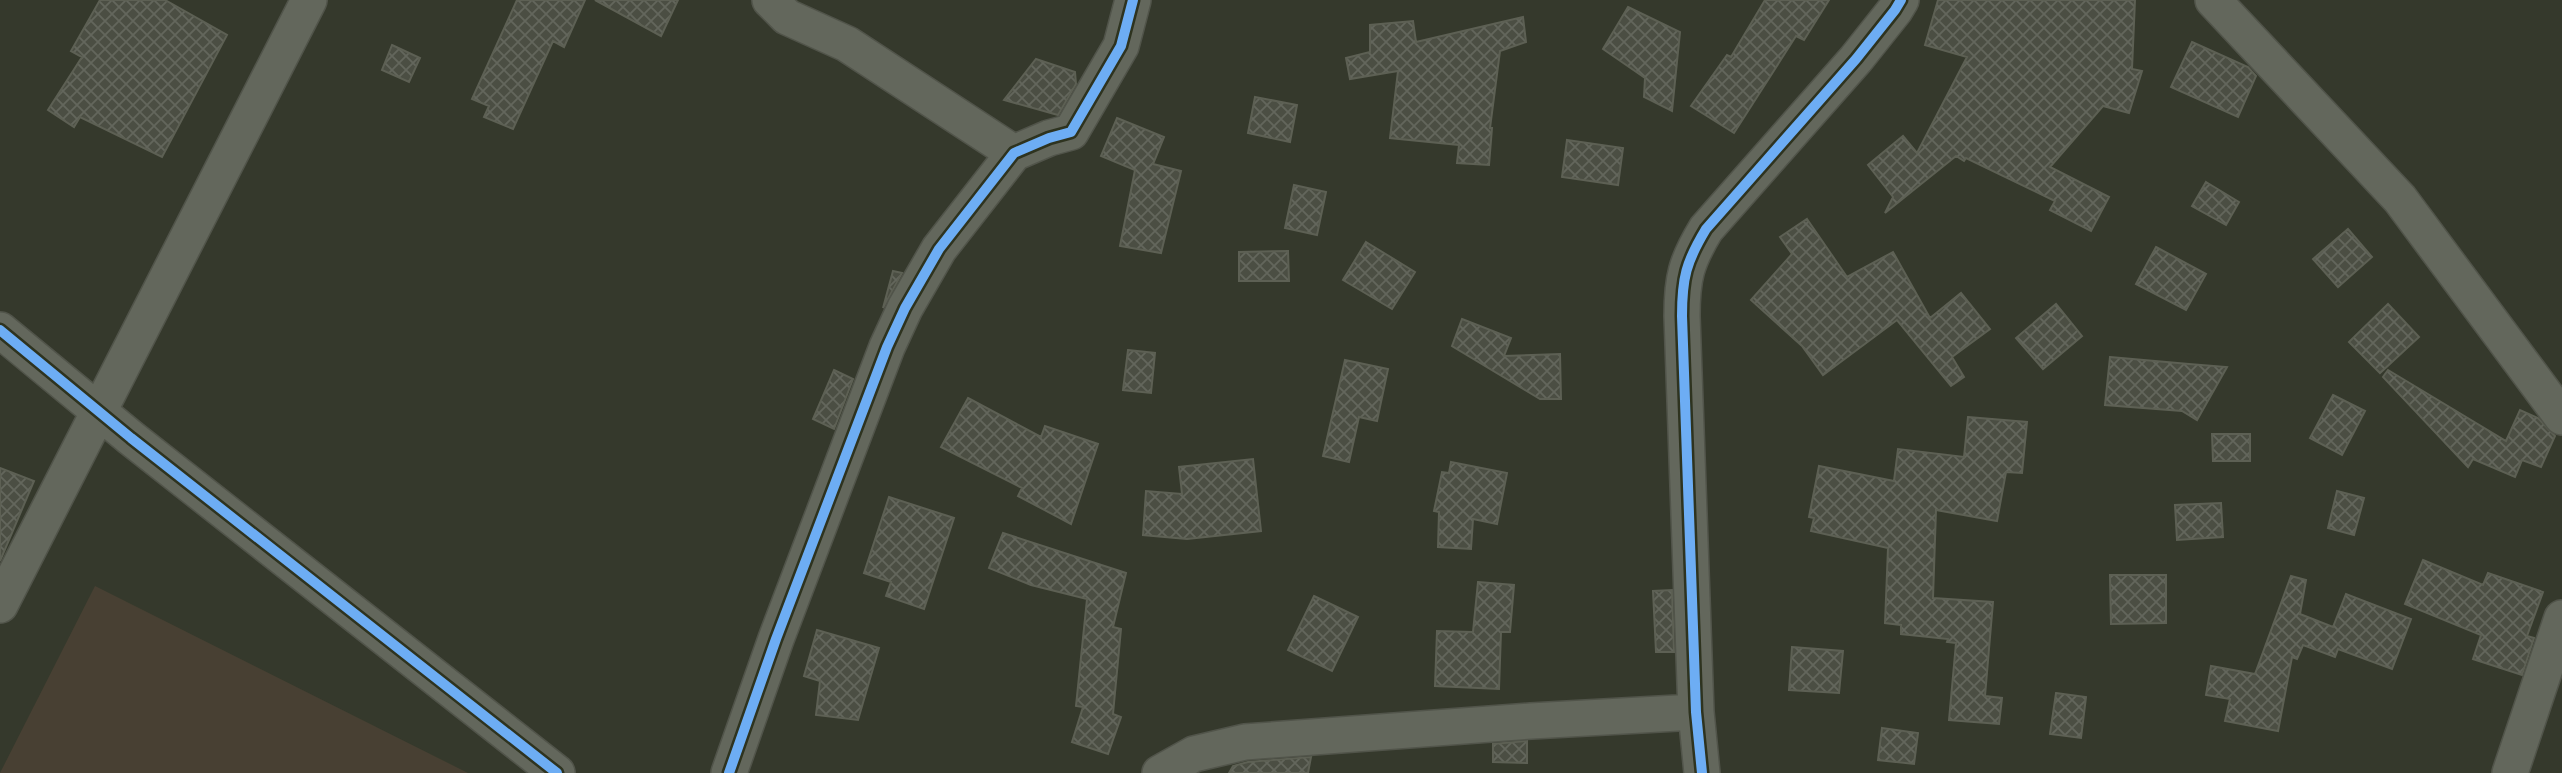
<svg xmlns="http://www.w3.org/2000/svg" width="2562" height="773" font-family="Overpass,sans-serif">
<defs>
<pattern id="building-cross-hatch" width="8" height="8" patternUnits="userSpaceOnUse" patternTransform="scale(1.75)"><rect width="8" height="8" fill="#4b4e43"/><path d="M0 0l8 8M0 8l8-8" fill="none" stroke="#63665c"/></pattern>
</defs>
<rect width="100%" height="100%" fill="#35392c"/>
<!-- park -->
<path fill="#484033" d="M 95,586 L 468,773 L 0,773 Z"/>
<!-- building -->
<path fill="url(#building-cross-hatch)" stroke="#5d6054" stroke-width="2" d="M 100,0 L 165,0 L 227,35 L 162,157 L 80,117 L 74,127 L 48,110 L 82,57 L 71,51 Z
M 517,0 L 585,0 L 564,47 L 553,41 L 513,129 L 484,117 L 489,106 L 472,99 Z
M 595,0 L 678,0 L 661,36 Z
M 1765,0 L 1829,0 L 1804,40 L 1796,36 L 1734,133 L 1691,106 L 1727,55 L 1731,57 Z
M 1938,0 L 2135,0 L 2132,69 L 2142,71 L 2129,113 L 2103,106 L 2050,167 L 2109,197 L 2091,231 L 2050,210 L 2055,201 L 1966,158 L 1964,161 L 1956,156 L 1885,213 L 1893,197 L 1868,165 L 1903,136 L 1917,153 L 1967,57 L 1925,45 Z
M 1628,7 L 1680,32 L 1672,111 L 1644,97 L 1645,78 L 1603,49 Z
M 1523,17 L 1526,42 L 1500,51 L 1490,128 L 1492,128 L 1489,165 L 1457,163 L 1459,145 L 1390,138 L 1398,71 L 1350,79 L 1346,58 L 1370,52 L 1370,25 L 1413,21 L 1416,42 Z
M 2192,42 L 2248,67 L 2256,76 L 2238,117 L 2171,87 Z
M 392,45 L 420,58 L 409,82 L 382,70 Z
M 1036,59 L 1075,72 L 1076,84 L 1058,115 L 1004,100 Z
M 1255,97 L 1297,105 L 1290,142 L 1248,133 Z
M 1117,118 L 1164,137 L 1153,164 L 1181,171 L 1161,253 L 1120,246 L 1135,170 L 1101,156 Z
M 1567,140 L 1623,148 L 1618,185 L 1562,177 Z
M 2206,182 L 2239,202 L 2226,225 L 2192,206 Z
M 1294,185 L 1326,192 L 1317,235 L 1285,228 Z
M 1807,219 L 1847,277 L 1893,252 L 1930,318 L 1961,293 L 1990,329 L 1952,357 L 1964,377 L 1951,386 L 1897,320 L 1823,375 L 1802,346 L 1751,300 L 1792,254 L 1780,237 Z
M 2348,229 L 2372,257 L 2338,287 L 2313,259 Z
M 1366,242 L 1415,272 L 1392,309 L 1343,280 Z
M 2156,247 L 2206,274 L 2186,310 L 2136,284 Z
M 1288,251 L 1289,281 L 1239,281 L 1239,252 Z
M 893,271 L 902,273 L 883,308 Z
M 2056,304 L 2082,336 L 2043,369 L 2016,338 Z
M 2388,304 L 2419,337 L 2380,373 L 2349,342 Z
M 1462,319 L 1511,338 L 1504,356 L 1560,354 L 1561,399 L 1540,399 L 1452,346 Z
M 1128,350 L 1155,353 L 1151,393 L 1123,390 Z
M 2110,357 L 2189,364 L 2227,367 L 2197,420 L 2182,411 L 2105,405 Z
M 1345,360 L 1388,369 L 1377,421 L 1359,417 L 1349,462 L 1323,456 Z
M 834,370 L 853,379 L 834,429 L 813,419 Z
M 2388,370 L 2506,441 L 2520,410 L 2538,418 L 2555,436 L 2541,467 L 2522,460 L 2515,477 L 2473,459 L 2468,467 L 2383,377 Z
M 2333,395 L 2365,411 L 2342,455 L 2310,438 Z
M 968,398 L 1041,437 L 1045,426 L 1098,444 L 1071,524 L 1018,496 L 1022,488 L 941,447 Z
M 1968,417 L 2027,422 L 2022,473 L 2006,472 L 1997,521 L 1936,510 L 1933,598 L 1993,602 L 1985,696 L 2002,698 L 1999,724 L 1949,720 L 1956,643 L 1947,642 L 1948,639 L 1901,634 L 1901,625 L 1885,623 L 1888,548 L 1811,531 L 1814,518 L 1809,517 L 1819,466 L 1894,481 L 1898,449 L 1964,457 Z
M 2212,434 L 2250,434 L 2250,461 L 2213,461 Z
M 1253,459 L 1261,531 L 1187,539 L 1143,535 L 1146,491 L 1182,494 L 1179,467 Z
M 1451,462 L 1507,473 L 1497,524 L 1473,519 L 1471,549 L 1438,547 L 1439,512 L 1434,511 L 1442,472 L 1449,473 Z
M 0,468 L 34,481 L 0,561 Z
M 2337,491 L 2364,498 L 2354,535 L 2328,528 Z
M 889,497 L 954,518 L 924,609 L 886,596 L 891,582 L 864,573 Z
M 2221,503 L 2223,537 L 2177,540 L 2175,505 Z
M 1003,533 L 1126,573 L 1113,627 L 1121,629 L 1113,714 L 1121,717 L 1108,754 L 1072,742 L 1083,707 L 1076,706 L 1087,599 L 1031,585 L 989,568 Z
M 2423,560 L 2483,585 L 2488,573 L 2543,592 L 2527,636 L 2534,638 L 2522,675 L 2473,659 L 2481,635 L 2405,604 Z
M 2110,575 L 2166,575 L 2166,623 L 2111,624 Z
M 2291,576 L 2306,580 L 2300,614 L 2333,627 L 2346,594 L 2411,619 L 2392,669 L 2338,649 L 2335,657 L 2303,645 L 2297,659 L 2292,657 L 2278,731 L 2225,721 L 2230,699 L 2206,695 L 2211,666 L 2255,674 Z
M 1478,582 L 1514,585 L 1510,632 L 1501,632 L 1499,689 L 1435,686 L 1437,631 L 1473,632 Z
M 1672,590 L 1674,652 L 1656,652 L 1653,591 Z
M 1314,596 L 1358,617 L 1332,671 L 1288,650 Z
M 817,630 L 879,648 L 858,720 L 816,715 L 820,681 L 804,676 Z
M 1792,647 L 1843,651 L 1839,693 L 1789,690 Z
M 2056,693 L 2086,697 L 2081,738 L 2050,734 Z
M 1882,728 L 1918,733 L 1914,764 L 1878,760 Z
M 1527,741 L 1527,763 L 1493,762 L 1493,744 Z
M 1311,757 L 1308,773 L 1229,773 L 1233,766 L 1248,762 Z"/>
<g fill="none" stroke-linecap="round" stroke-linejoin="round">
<!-- minor casing -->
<g stroke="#51544a" stroke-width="38">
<path id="minor" d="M 770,0 L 787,17 L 847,44 L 1014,153
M 2213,0 L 2400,199 L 2562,417
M 0,330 L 131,438 L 557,773
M 0,605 L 309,0
M 729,773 L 776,639 L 887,347 L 905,308 L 939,249 L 1014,153 L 1049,138 L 1071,132 L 1121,46 L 1133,0
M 1160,773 L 1194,754 L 1245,742 L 1531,721 L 1696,712
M 1702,773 L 1696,712 L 1682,316 C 1682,278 1686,262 1706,229 L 1856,59 L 1895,10 L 1901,0
M 2510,773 L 2562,618"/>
</g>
<!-- minor -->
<use href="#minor" stroke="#63675c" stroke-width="35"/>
<!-- cycleway casing -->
<g stroke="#2e331f" stroke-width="15">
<path id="cycleway" d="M 0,330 L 131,438 L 557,773
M 729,773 L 776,639 L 887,347 L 905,308 L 939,249 L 1014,153 L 1049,138 L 1071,132 L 1121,46 L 1133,0
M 1702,773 L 1696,712 L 1682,316 C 1682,278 1686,262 1706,229 L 1856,59 L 1895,10 L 1901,0"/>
</g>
<!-- cycleway -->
<use href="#cycleway" stroke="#6dadf4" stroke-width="10"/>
</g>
</svg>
